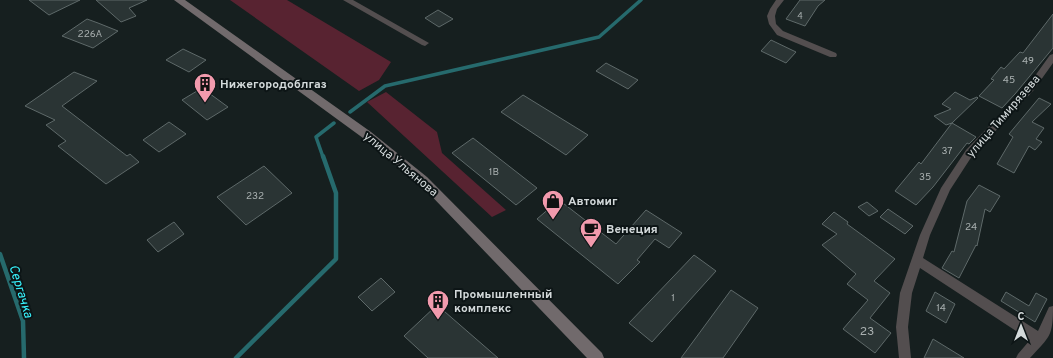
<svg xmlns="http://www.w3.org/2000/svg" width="1053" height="358" font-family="Overpass,sans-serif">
<rect width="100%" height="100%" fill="#161f1f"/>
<!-- green -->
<path fill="#582331" d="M 230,0 L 287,0 L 391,62 L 379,80 L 359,91 Z
M 386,92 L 437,132 L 442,153 L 506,210 L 492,217 L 367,102 Z"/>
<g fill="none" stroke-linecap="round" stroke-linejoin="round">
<!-- stream-far1 -->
<path stroke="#266a6d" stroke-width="3.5" d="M 350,112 L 385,86 L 599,37 L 641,0
M 323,157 L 316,137 L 334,123"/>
<!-- stream -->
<path stroke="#266a6d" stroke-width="4.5" d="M 0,254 L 23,321 L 24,358
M 236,358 L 336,259 L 336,193 L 323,156"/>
</g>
<!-- building -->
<path fill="#2a3434" stroke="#5e6969" d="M 29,0 L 80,0 L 49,15 Z
M 96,0 L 147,0 L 129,8 L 136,16 L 121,22 Z
M 800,0 L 825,0 L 818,6 L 805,26 L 786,19 Z
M 438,10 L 453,19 L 439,27 L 425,18 Z
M 1053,14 L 1053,48 L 1015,94 L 1002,108 L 979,96 L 994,80 L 991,79 L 1001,67 L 1004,69 L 1020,52 L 1023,53 Z
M 87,19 L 98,23 L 118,31 L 93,48 L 62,36 Z
M 771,40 L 796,52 L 786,63 L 761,51 Z
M 183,49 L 206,60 L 189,72 L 166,60 Z
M 606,63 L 638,80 L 628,89 L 596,71 Z
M 74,72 L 97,81 L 62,106 L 127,156 L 130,154 L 139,162 L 106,184 L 58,146 L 66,141 L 46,125 L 55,120 L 25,106 Z
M 202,88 L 228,107 L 207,120 L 182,100 Z
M 955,92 L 970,100 L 977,97 L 978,98 L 952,123 L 946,125 L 934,116 L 951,109 L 942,104 Z
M 523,95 L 588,135 L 566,155 L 501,112 Z
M 1039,98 L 1051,104 L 1032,122 L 1044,128 L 1036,139 L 1042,142 L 1035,150 L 1029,146 L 1014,173 L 997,164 L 1013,137 L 1009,134 Z
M 169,122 L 186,134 L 159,152 L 143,140 Z
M 952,123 L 976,137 L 969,144 L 967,143 L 933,187 L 916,205 L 895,191 L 919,162 L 921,164 Z
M 473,138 L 537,188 L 516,205 L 452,153 Z
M 264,166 L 292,193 L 246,225 L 217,197 Z
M 979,185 L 1000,196 L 990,212 L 985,209 L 977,246 L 976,245 L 959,278 L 942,268 L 952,251 L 954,252 L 967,201 Z
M 559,200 L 616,244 L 646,210 L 682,233 L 669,248 L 655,239 L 637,260 L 640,262 L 618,284 L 537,219 Z
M 867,202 L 878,211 L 869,216 L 858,207 Z
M 888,209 L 913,226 L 905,234 L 880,217 Z
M 834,212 L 848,222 L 847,224 L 895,259 L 874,281 L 890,293 L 870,318 L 891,333 L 875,353 L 843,329 L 868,300 L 847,284 L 856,274 L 822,245 L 837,234 L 822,224 Z
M 174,222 L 184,234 L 158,252 L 147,240 Z
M 694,255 L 716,271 L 652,342 L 629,323 Z
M 381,278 L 395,292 L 372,311 L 358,297 Z
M 731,290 L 758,308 L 723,358 L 681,358 Z
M 935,292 L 955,304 L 946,323 L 926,311 Z
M 1006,292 L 1029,306 L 1036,293 L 1047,299 L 1035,322 L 1001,301 Z
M 437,305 L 498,358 L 428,358 L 404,336 Z
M 933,339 L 964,358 L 924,358 Z"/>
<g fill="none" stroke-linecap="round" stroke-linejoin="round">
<!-- street -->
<path fill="#534e4f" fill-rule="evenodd" d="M 343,0 L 353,0 L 429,43 L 425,46 L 422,45 Z
M 776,0 L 784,0 L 777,9 L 775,16 L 776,24 L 783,31 L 836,53 L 837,55 L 836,57 L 830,57 L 777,35 L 769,24 L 767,16 L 770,9 Z
M 1053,54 L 1053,63 L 1033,91 L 972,156 L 950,190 L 930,235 L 923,258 L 1038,331 L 1049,307 L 1053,306 C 1053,337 1050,336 1030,358 L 1016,358 L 1018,354 L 1030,340 L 920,268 L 912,293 L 908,327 L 911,358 L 899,358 L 896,327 L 900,293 L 920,235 L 941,188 L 966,150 L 1027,87 L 1050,55 Z"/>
<!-- secondary -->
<path fill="#716a6c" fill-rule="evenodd" d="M 174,0 L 185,0 L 371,132 L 427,177 L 602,353 L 604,358 L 587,358 L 419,183 L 363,138 Z"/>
</g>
<!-- icons -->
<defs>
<g id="building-pin" transform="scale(1.15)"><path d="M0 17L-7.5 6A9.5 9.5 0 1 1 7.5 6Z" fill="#f29aad" stroke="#0d1516"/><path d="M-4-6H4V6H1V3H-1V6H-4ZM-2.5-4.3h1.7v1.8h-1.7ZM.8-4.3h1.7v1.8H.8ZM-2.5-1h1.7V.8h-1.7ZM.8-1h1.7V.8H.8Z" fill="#111"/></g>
<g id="shop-pin" transform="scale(1.15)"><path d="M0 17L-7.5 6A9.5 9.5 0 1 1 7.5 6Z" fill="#f29aad" stroke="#0d1516"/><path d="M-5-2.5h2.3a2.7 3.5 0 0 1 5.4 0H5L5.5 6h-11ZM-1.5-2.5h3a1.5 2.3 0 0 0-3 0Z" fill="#111"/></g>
<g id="cafe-pin" transform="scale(1.15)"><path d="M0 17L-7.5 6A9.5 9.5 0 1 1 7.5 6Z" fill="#f29aad" stroke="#0d1516"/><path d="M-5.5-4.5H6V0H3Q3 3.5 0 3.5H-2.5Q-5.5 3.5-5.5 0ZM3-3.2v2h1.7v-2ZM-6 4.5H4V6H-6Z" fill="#111"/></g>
</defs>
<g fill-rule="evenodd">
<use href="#building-pin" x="205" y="84"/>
<use href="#shop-pin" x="553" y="201"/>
<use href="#cafe-pin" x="591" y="229"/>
<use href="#building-pin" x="438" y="301"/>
</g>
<g text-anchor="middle" stroke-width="4" stroke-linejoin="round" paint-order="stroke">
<!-- far-number labels -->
<g font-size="9" fill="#a9b0b0">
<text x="800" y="19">4</text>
</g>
<!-- number labels -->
<g font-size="10" fill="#a9b0b0">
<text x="90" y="37">226А</text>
<text x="1028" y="64">49</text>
<text x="1009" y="83">45</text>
<text x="947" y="154">37</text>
<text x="494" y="175">1В</text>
<text x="925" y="180">35</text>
<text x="255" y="199">232</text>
<text x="971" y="230">24</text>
<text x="673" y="301">1</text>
<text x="941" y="311">14</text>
</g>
<!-- poi labels -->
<g font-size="12" font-weight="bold" fill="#d3d9da" stroke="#0d1516" text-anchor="start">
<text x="220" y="88">Нижегородоблгаз</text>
<text x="568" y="205">Автомиг</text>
<text x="606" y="233">Венеция</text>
<text x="454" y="298">Промышленный<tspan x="454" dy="14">комплекс</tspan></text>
</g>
<!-- street labels -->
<g font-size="12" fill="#d3d9da" stroke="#0d1516">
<text transform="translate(1003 116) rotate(-49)" y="4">улица Тимирязева</text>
<text transform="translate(401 164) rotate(40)" y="4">улица Ульянова</text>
</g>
<!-- near-number labels -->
<g font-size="12" fill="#a9b0b0">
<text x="867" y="335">23</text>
</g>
<!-- water labels -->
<g font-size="13" font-style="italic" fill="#38f5ff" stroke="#0d1516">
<text transform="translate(22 291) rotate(73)" y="5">Сергачка</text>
</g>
</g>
<!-- north arrow -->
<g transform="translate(1021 326)" stroke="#0d1516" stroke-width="3" paint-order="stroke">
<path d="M0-3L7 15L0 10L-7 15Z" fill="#d3d9da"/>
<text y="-6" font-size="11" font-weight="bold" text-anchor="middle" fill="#d3d9da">С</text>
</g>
</svg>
